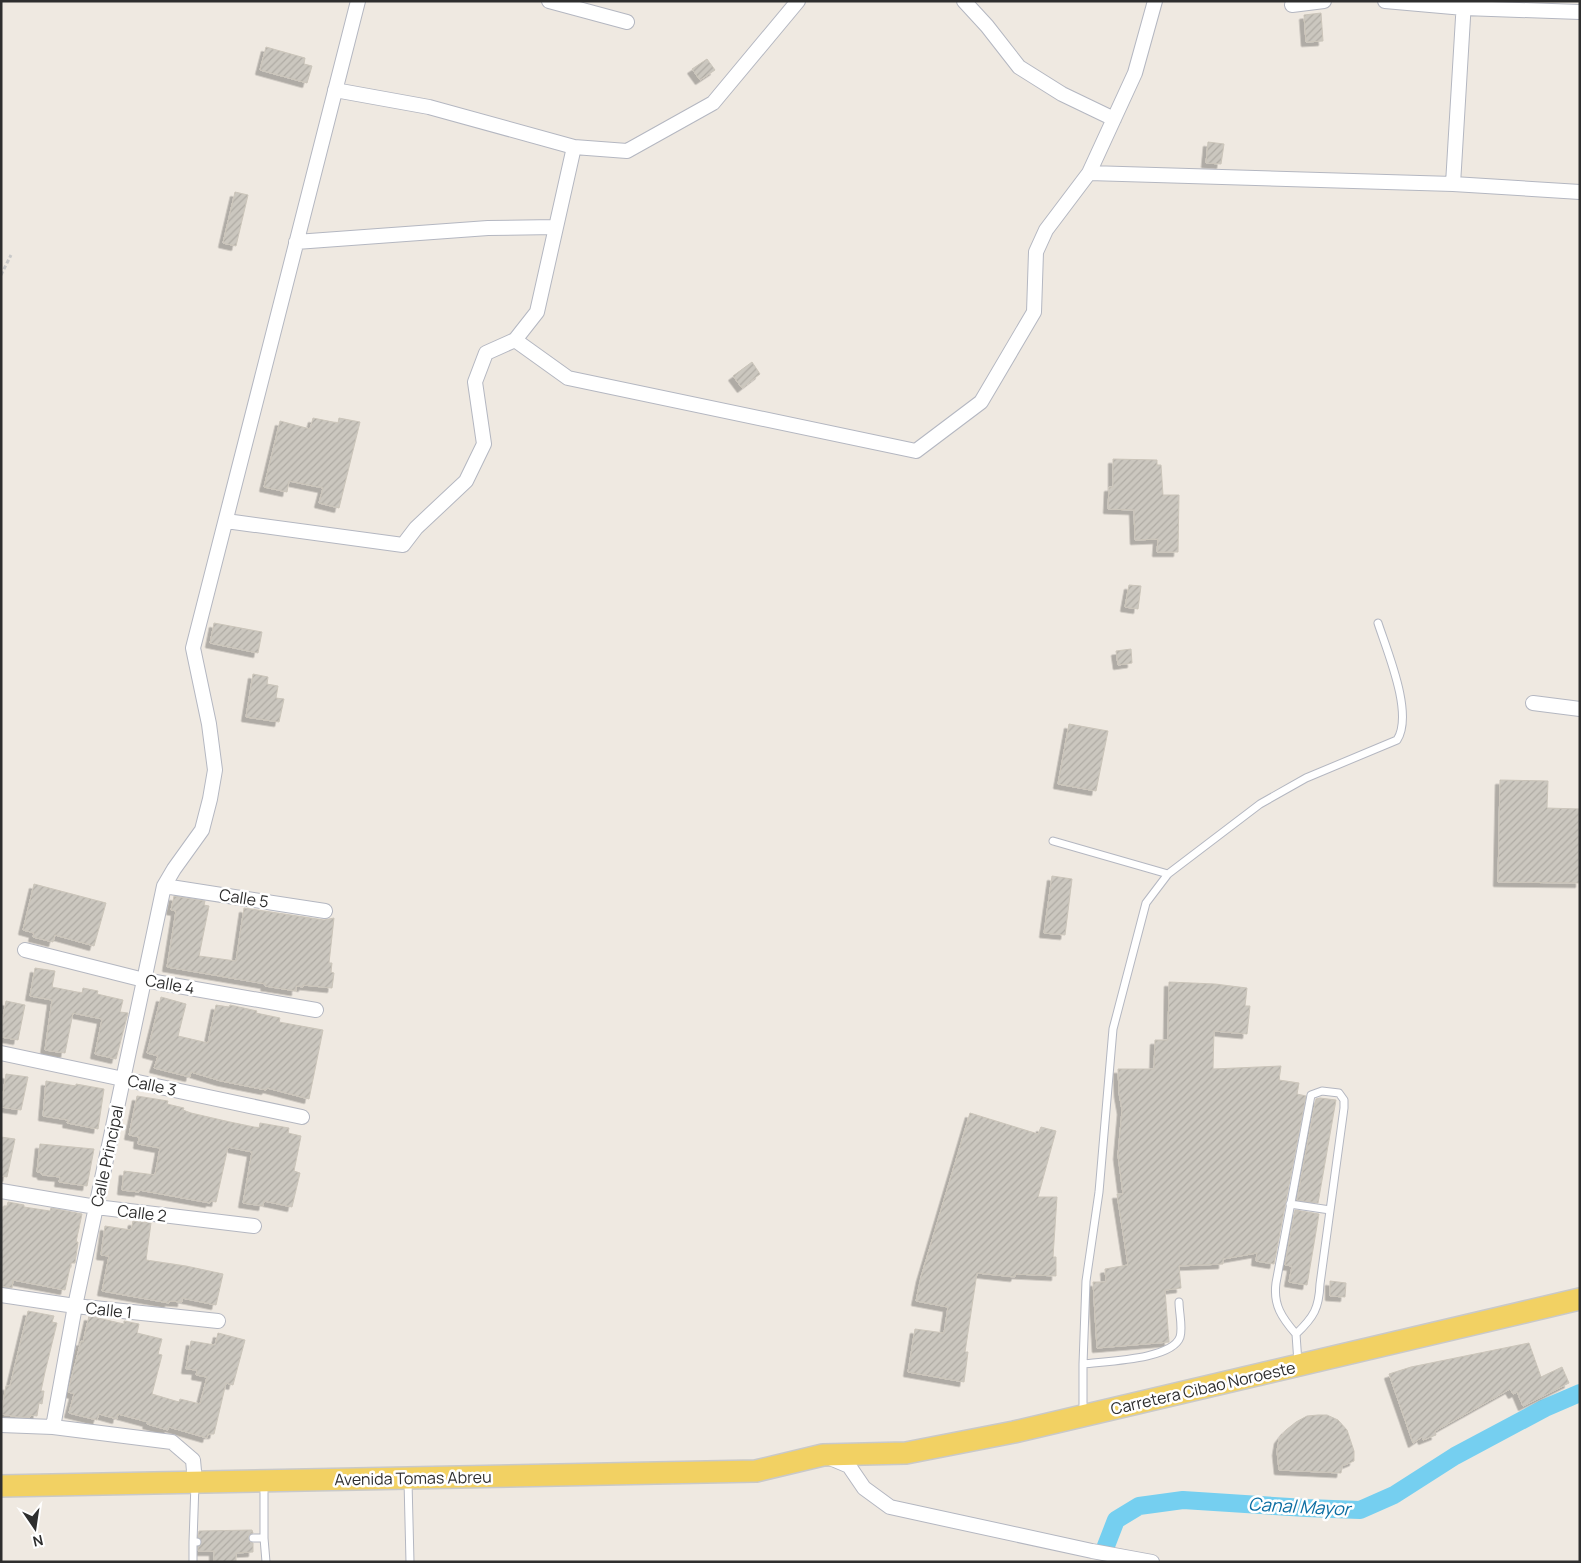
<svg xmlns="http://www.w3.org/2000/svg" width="1581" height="1563" font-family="Manrope,sans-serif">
<defs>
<pattern id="building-hatch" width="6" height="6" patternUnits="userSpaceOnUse" patternTransform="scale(1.25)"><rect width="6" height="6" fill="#cbc7bf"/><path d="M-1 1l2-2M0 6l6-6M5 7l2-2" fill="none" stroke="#afaba4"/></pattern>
<filter id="shadow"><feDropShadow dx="-4.5" dy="4.5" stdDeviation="0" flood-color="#0004"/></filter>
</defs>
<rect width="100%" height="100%" fill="#efe9e1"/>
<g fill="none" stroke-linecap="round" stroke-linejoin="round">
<!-- canal -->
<path stroke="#75cff0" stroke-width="18" d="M 1104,1551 L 1116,1520 L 1139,1506 L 1183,1500 L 1306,1508 L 1360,1510 L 1394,1495 L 1455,1456 L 1545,1408 L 1580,1393"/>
</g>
<!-- building -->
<path fill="url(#building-hatch)" stroke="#cbc5ba" filter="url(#shadow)" d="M 1321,13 L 1323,41 L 1306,42 L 1304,15 Z
M 266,47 L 305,58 L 304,64 L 312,66 L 307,83 L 260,70 Z
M 707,59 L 715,70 L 700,80 L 692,69 Z
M 1208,142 L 1224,144 L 1221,164 L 1206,163 Z
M 235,192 L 248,195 L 236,246 L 223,243 Z
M 752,362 L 760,374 L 742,388 L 733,376 Z
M 313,418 L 338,423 L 339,418 L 360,422 L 339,508 L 319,503 L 323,488 L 289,481 L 287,492 L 264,487 L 280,421 L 310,429 Z
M 1113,459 L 1157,460 L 1157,465 L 1161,465 L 1163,495 L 1179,495 L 1178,552 L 1157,552 L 1158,539 L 1135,540 L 1134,510 L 1108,509 L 1109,487 L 1113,487 Z
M 1129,585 L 1141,586 L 1138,609 L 1125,607 Z
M 214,623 L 262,632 L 258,653 L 210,643 Z
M 1131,649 L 1132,663 L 1118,665 L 1116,651 Z
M 253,674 L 268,677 L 267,684 L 278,686 L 276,698 L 284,699 L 279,722 L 246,717 Z
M 1069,724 L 1108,731 L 1096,791 L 1058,784 Z
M 1500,780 L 1548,781 L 1547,808 L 1580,809 L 1580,883 L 1498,882 Z
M 1052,876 L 1072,879 L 1065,935 L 1044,933 Z
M 34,884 L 106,903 L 94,946 L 55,935 L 53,942 L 33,937 L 34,933 L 23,930 Z
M 174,896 L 205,901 L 204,905 L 209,906 L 199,956 L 236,961 L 244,908 L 324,920 L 334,918 L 329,963 L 332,963 L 331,972 L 334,973 L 332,988 L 303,985 L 303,987 L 296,986 L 296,991 L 265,986 L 266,984 L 167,967 L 176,911 L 171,910 Z
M 35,968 L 55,971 L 52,987 L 82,993 L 83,988 L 98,991 L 97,994 L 123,1000 L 120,1012 L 128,1013 L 116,1059 L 95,1054 L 102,1019 L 73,1013 L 65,1053 L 45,1050 L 52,1000 L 30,996 Z
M 1169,982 L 1215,984 L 1247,988 L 1245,1006 L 1250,1006 L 1247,1034 L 1214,1031 L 1213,1069 L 1281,1066 L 1279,1080 L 1299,1083 L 1297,1094 L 1306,1096 L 1274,1264 L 1256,1261 L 1257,1253 L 1223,1259 L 1223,1264 L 1179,1266 L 1181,1288 L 1165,1290 L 1169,1342 L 1097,1348 L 1093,1282 L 1106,1282 L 1105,1269 L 1128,1265 L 1117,1194 L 1123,1194 L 1118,1155 L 1122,1110 L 1119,1093 L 1118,1069 L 1154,1069 L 1155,1040 L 1168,1040 Z
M 161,997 L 186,1004 L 178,1036 L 208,1043 L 216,1005 L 229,1007 L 230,1005 L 257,1011 L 256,1013 L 280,1018 L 279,1022 L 323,1030 L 309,1099 L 267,1088 L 266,1090 L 221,1081 L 191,1072 L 190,1077 L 154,1068 L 158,1056 L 147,1053 Z
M 6,1001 L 25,1005 L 18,1040 L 1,1037 L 1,1027 Z
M 6,1074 L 28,1077 L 21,1110 L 1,1107 Z
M 46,1081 L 76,1086 L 76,1084 L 104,1089 L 98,1129 L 67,1123 L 68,1120 L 43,1116 Z
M 137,1096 L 168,1101 L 167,1104 L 184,1108 L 183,1110 L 191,1113 L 230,1122 L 259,1128 L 260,1123 L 289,1128 L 288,1133 L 301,1136 L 294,1171 L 300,1173 L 292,1207 L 264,1201 L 263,1206 L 243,1203 L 252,1152 L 228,1147 L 216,1202 L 210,1201 L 210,1203 L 139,1190 L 139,1192 L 122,1190 L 124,1171 L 155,1175 L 160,1148 L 138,1144 L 139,1137 L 129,1135 Z
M 1320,1098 L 1336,1100 L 1318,1203 L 1297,1200 L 1316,1099 Z
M 970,1113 L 1038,1134 L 1041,1127 L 1056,1131 L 1038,1197 L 1057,1197 L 1053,1257 L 1056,1257 L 1056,1276 L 1016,1274 L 1015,1277 L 977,1273 L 965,1352 L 968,1352 L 964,1382 L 908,1372 L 915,1329 L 944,1333 L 948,1307 L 916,1301 L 921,1277 Z
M 1,1137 L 15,1139 L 7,1177 L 1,1176 Z
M 40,1144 L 94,1149 L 87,1186 L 59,1182 L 60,1177 L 42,1175 L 42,1173 L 37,1172 Z
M 8,1202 L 24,1205 L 24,1207 L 50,1211 L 51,1208 L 82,1214 L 76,1242 L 78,1242 L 75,1263 L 71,1263 L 65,1290 L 13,1280 L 12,1288 L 1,1286 L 1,1219 L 4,1206 L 7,1206 Z
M 1295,1210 L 1319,1214 L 1307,1285 L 1289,1282 L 1292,1266 L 1285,1265 Z
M 133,1221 L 151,1223 L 146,1260 L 186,1266 L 223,1274 L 216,1305 L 182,1298 L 182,1302 L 169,1301 L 169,1303 L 102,1291 L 109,1256 L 101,1255 L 105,1226 L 131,1230 Z
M 1330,1281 L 1346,1283 L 1345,1297 L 1330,1296 Z
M 28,1311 L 54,1316 L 52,1322 L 57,1323 L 45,1372 L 41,1391 L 44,1391 L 42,1404 L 39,1403 L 37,1416 L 30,1415 L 30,1417 L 18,1417 L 1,1414 L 6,1386 L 10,1386 Z
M 89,1316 L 124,1324 L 124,1321 L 139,1324 L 137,1333 L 162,1339 L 158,1354 L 162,1355 L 152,1394 L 179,1402 L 180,1399 L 200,1404 L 207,1377 L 196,1375 L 197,1370 L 186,1369 L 191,1341 L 215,1345 L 218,1333 L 245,1340 L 233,1385 L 226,1383 L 214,1434 L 208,1434 L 207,1438 L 169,1427 L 168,1430 L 147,1424 L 148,1422 L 118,1414 L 117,1419 L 99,1414 L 97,1420 L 69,1413 L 74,1394 L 68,1392 L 70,1384 L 81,1341 L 83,1342 Z
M 1529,1343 L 1541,1377 L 1562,1367 L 1569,1383 L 1523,1406 L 1517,1392 L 1513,1394 L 1510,1389 L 1435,1431 L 1436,1435 L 1423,1440 L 1422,1437 L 1413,1443 L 1389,1374 L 1411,1367 Z
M 1318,1415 L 1327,1415 L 1338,1420 L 1347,1430 L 1354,1451 L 1354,1461 L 1342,1466 L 1341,1473 L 1279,1470 L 1277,1451 L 1279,1439 L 1286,1430 L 1296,1422 L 1307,1416 Z
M 252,1530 L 253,1533 L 249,1535 L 248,1538 L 250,1542 L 253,1543 L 253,1552 L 236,1553 L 236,1562 L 214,1562 L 214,1551 L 198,1551 L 198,1547 L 202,1542 L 198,1537 L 199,1531 Z"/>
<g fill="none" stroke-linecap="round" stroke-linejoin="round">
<!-- service casing -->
<g stroke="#b4b7c1" stroke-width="9">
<path id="service" d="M 1053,841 L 1168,874
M 1290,1204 L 1330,1210
M 1296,1334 C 1282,1318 1273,1305 1276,1283 L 1311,1095 L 1322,1091 L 1339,1093 L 1344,1100 L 1344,1108 L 1320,1284 C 1319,1308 1314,1317 1296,1334 L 1298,1363
M 1083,1364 C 1104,1361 1172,1360 1180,1337 C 1183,1327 1179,1313 1179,1302
M 1083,1414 L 1083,1364 L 1086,1281 L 1099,1192 L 1113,1029 L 1146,903 L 1168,874 L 1260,804 L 1306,778 L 1397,740 C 1414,714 1387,651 1378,623
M 408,1481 L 410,1562
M 195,1483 L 193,1542 L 197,1542
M 253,1538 L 264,1538 L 264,1483
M 264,1538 L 266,1562
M 193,1562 L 193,1542"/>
</g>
<!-- minor casing -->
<g stroke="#b4b7c1" stroke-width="16">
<path id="minor" d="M 549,1 L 627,22
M 964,1 L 987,26 L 1019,67 L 1062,94 L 1114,119
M 1385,1 L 1464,8 L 1580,12
M 1292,5 L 1324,1
M 335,90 L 429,107 L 574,147 L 627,151 L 713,103 L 798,1
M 1089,173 L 1453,184 L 1580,192
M 1453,184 L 1464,1
M 296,242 L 488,228 L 556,227
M 515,340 L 537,312 L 574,147
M 226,521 L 403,545 L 416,528 L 466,481 L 484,444 L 475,382 L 486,353 L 515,340 L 568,378 L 916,451 L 981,402 L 1034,312 L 1036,252 L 1046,230 L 1089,173 L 1135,73 L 1155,1
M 1533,703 L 1580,709
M 164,886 L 325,911
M 25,950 L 144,980 L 316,1010
M 1,1053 L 302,1117
M 1,1191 L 96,1207 L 254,1226
M 1,1295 L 75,1306 L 218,1321
M 1,1425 L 53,1427 L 172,1442 L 193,1460 L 195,1482
M 53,1427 L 75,1306 L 164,886 L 174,869 L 202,830 L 210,799 L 215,770 L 209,724 L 193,648 L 358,1
M 830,1458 L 849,1466 L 864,1488 L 890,1507 L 1092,1551 L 1152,1562"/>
</g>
<!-- primary casing -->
<g stroke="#c9c9c9" stroke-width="24">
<path id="primary" d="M 1,1486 L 756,1471 L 823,1455 L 906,1453 L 1014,1432 L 1580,1299"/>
</g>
<!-- path -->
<path stroke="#c9c9c9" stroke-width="3" stroke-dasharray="4 2.5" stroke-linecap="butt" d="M 1,275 L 11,255"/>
<!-- service -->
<use href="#service" stroke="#fff" stroke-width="7"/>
<!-- minor -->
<use href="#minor" stroke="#fff" stroke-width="14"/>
<!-- primary -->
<use href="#primary" stroke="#f2d163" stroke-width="21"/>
</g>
<g text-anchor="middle" stroke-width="5" stroke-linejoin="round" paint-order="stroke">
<!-- street labels -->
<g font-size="16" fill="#2e2e2e" stroke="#fff">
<text transform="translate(244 898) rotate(9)" y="6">Calle 5</text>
<text transform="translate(170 984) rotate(10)" y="6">Calle 4</text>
<text transform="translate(152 1085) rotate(12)" y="6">Calle 3</text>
<text transform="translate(107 1156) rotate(-78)" y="6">Calle Principal</text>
<text transform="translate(142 1213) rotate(7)" y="6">Calle 2</text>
<text transform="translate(109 1310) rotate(6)" y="6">Calle 1</text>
<text transform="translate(1203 1388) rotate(-13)" y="6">Carretera Cibao Noroeste</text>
<text transform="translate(413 1478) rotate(-1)" y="6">Avenida Tomas Abreu</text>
</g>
<!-- water labels -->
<g font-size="18" font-style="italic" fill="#0d6fa3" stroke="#fff">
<text transform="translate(1299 1507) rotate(3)" y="6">Canal Mayor</text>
</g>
</g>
<!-- border -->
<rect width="1581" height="1563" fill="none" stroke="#2e2e2e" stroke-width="5"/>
<!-- north arrow -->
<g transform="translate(35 1528) rotate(167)" stroke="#ffffff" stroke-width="4" paint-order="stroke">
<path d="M0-4L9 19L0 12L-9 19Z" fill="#2e2e2e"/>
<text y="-8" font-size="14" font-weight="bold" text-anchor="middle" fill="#2e2e2e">N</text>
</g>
</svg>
